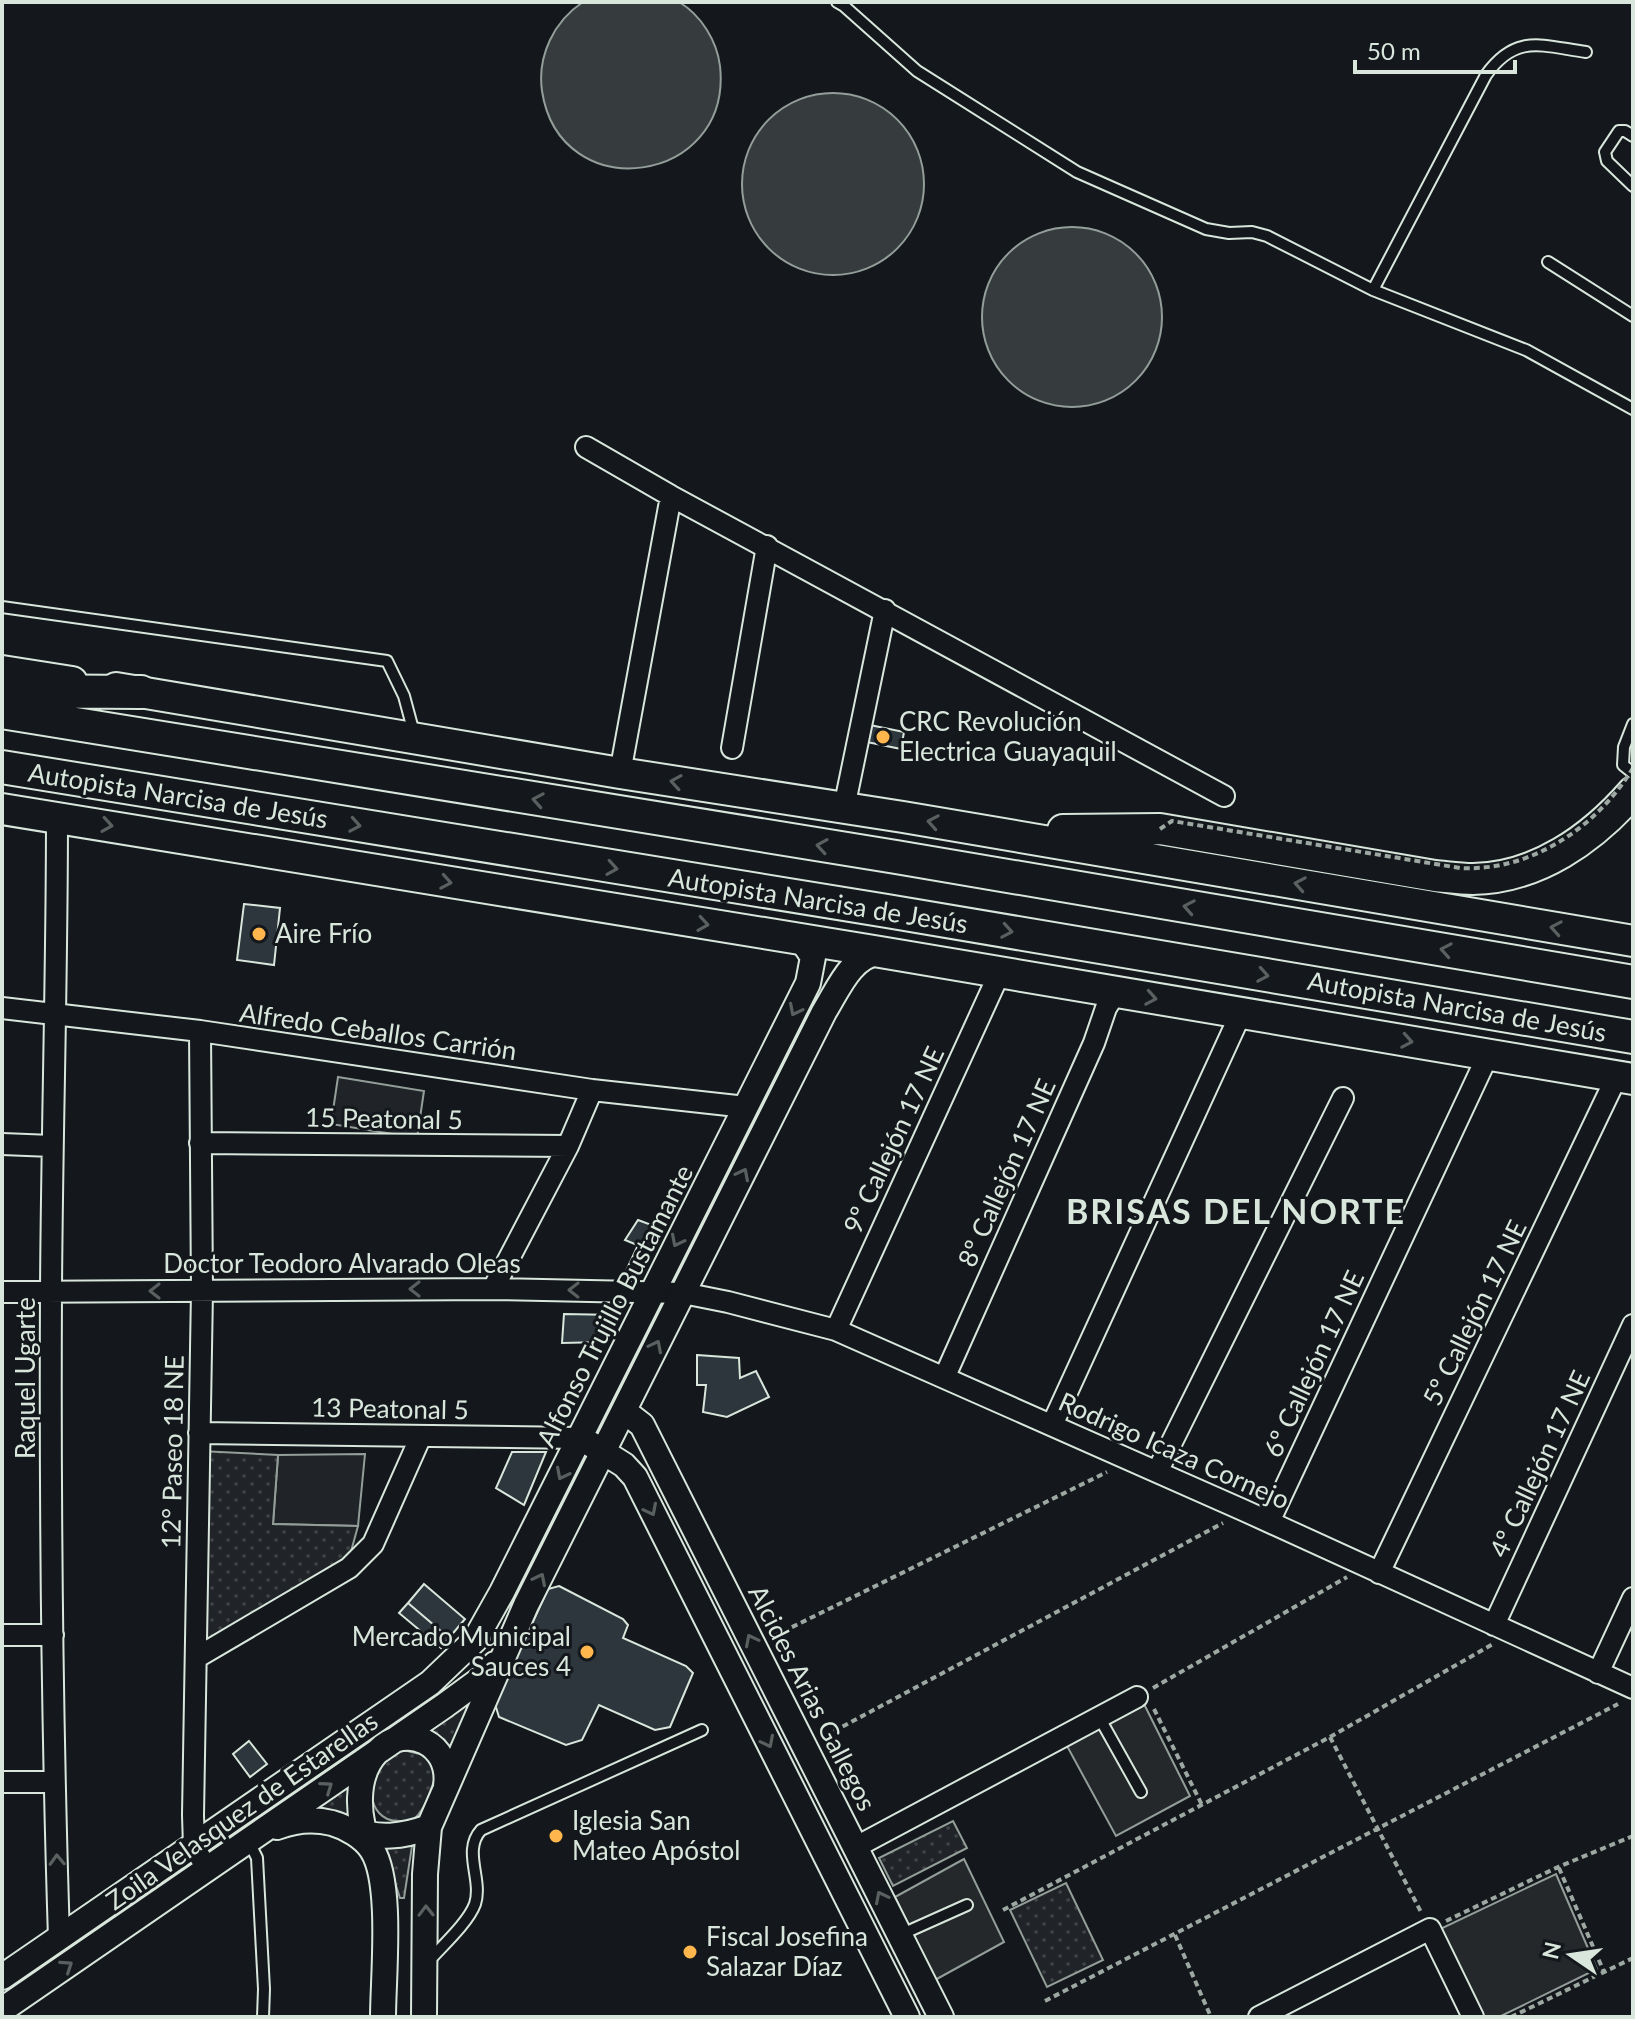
<svg xmlns="http://www.w3.org/2000/svg" width="1635" height="2019" font-family="Lato,sans-serif">
<defs>
<pattern id="park-dots" width="8" height="8" patternUnits="userSpaceOnUse" patternTransform="scale(2)"><rect width="8" height="8" fill="#202428"/><path d="M2 2h.1M6 6h.1" fill="none" stroke="#404447" stroke-width="1.8" stroke-linecap="round"/></pattern>
</defs>
<rect width="100%" height="100%" fill="#14181c"/>
<!-- grass -->
<path fill="#202428" stroke="#939e99" stroke-width="2" d="M 338,1077 L 424,1091 L 417,1138 L 331,1124 Z
M 365,1454 L 358,1526 L 273,1524 L 278,1455 Z"/>
<!-- park -->
<path fill="url(#park-dots)" stroke="#939e99" stroke-width="2" d="M 200,1451 L 278,1455 L 273,1524 L 358,1526 L 350,1555 L 202,1646 Z
M 466,1703 L 471,1709 L 451,1752 C 444,1739 438,1735 425,1732 Z
M 403,1750 L 424,1755 L 437,1772 C 432,1786 426,1809 415,1818 C 410,1822 405,1821 397,1821 C 366,1820 364,1774 386,1758 C 391,1754 398,1752 403,1750 Z
M 352,1784 L 353,1820 L 320,1808 L 320,1804 Z
M 953,1821 L 967,1848 L 893,1886 L 879,1858 Z
M 383,1846 L 412,1846 L 404,1898 L 400,1898 Z
M 1066,1883 L 1103,1960 L 1047,1987 L 1010,1910 Z"/>
<!-- parking -->
<path fill="#24282b" stroke="#939e99" stroke-width="2" d="M 1143,1702 L 1190,1796 L 1116,1836 L 1067,1746 Z
M 964,1859 L 1004,1942 L 935,1980 L 895,1897 Z
M 1556,1874 L 1597,1969 L 1499,2017 L 1478,2017 L 1436,1931 Z"/>
<!-- water -->
<path fill="#363b3e" stroke="#939e99" stroke-width="2" d="M 583,2 L 679,2 C 701,15 717,41 720,66 C 733,185 560,209 542,91 C 537,56 554,21 583,2 Z
M742 184a91 91 0 1 1 182 0a91 91 0 1 1-182 0Z
M982 317a90 90 0 1 1 180 0a90 90 0 1 1-180 0Z"/>
<!-- building -->
<path fill="#2c363c" stroke="#d8e6dc" stroke-width="2" d="M 865,724 L 904,732 L 901,749 L 862,741 Z
M 244,904 L 280,908 L 274,965 L 237,960 Z
M 638,1220 L 657,1227 L 649,1250 L 625,1240 Z
M 638,1245 L 649,1250 L 637,1279 L 625,1273 Z
M 564,1314 L 616,1315 L 603,1342 L 562,1343 Z
M 697,1355 L 739,1358 L 740,1378 L 756,1371 L 769,1397 L 727,1417 L 703,1412 L 706,1385 L 697,1385 Z
M 512,1452 L 546,1452 L 524,1505 L 496,1488 Z
M 424,1584 L 465,1619 L 449,1638 L 408,1603 Z
M 559,1586 L 623,1619 L 628,1625 L 623,1638 L 686,1666 L 693,1673 L 670,1727 L 655,1730 L 599,1705 L 582,1740 L 566,1745 L 499,1717 L 495,1704 L 548,1589 Z
M 408,1603 L 449,1638 L 441,1648 L 399,1613 Z
M 249,1741 L 267,1764 L 250,1777 L 233,1754 Z"/>
<g fill="none" stroke-linecap="round" stroke-linejoin="round">
<!-- service casing -->
<g stroke="#d8e6dc" stroke-width="14">
<path id="service" d="M 837,2 L 844,6 L 917,71 L 1077,172 L 1206,229 L 1229,233 L 1252,232 L 1267,236 L 1373,290 L 1526,350 L 1633,409
M 1633,136 L 1625,131 L 1619,131 L 1605,152 L 1607,161 L 1633,186
M 1548,262 L 1633,316
M 1373,290 L 1486,75 C 1516,33 1542,46 1586,52
M 2,607 L 387,661 L 404,696 L 414,733
M 1633,724 L 1624,747 L 1623,765 L 1633,773
M 1099,1717 L 1141,1792
M 249,1842 L 257,1858 L 264,1989 L 263,2017
M 900,1935 L 967,1905
M 427,1963 C 441,1947 468,1923 475,1904 C 483,1879 462,1851 481,1830 L 702,1730"/>
</g>
<!-- minor casing -->
<g stroke="#d8e6dc" stroke-width="24">
<path id="minor" d="M 586,447 L 671,496 L 1224,796
M 732,748 L 767,546
M 620,773 L 671,496
M 844,808 L 885,610
M 57,817 C 57,975 52,1132 51,1290 C 50,1506 52,1722 59,1938
M 2,1008 L 200,1031 L 592,1090 L 746,1107
M 200,1031 L 202,1291 L 193,1815 L 194,1847 L 208,1870
M 200,1143 L 568,1146
M 2,1144 L 52,1146
M 493,1289 L 568,1146 L 592,1090
M 2,1292 L 493,1289 L 683,1293 L 728,1302 L 836,1330 L 1243,1510 L 1633,1688
M 836,1330 L 1000,972
M 945,1376 L 1094,1043 L 1106,1008 L 1116,992
M 1052,1425 L 1241,1013
M 199,1433 L 580,1438
M 1157,1472 L 1343,1098
M 1269,1522 L 1488,1055
M 1379,1573 L 1617,1076
M 1494,1625 L 1633,1325
M 2,1635 L 53,1635
M 196,1658 L 349,1568 L 373,1544 L 421,1436
M 1598,1673 L 1633,1598
M 2,1782 L 54,1782
M 856,1847 L 1137,1697
M 1259,2017 L 1430,1929 L 1473,2017"/>
</g>
<!-- tertiary casing -->
<g stroke="#d8e6dc" stroke-width="28">
<path id="tertiary" d="M 624,1411 L 642,1425 L 941,2017
M 589,1443 L 624,1465 L 635,1477 L 907,2017
M 277,1827 C 295,1820 312,1818 332,1823 C 346,1827 364,1837 372,1850 C 393,1882 383,1978 383,2017
M 352,1830 C 379,1839 402,1837 429,1827
M 370,1846 C 357,1819 354,1776 377,1752 C 406,1721 452,1744 446,1786
M 2,1977 L 430,1683 L 475,1640 L 502,1592 L 808,983 L 813,957 L 801,939
M 2,2010 L 444,1706 L 485,1676 L 495,1664
M 424,2017 L 425,1874 L 429,1827 L 526,1605 L 824,1012 C 839,988 850,957 880,952"/>
</g>
<!-- primary casing -->
<g stroke="#d8e6dc" stroke-width="34">
<path id="primary" d="M 2,671 L 72,682
M 116,688 L 620,773 L 903,817 L 1633,941
M 2,809 L 880,952 L 1633,1079
M 1063,830 L 1160,829 L 1435,876 C 1447,877 1460,879 1473,879 C 1537,878 1592,839 1633,792"/>
</g>
<!-- trunk casing -->
<g stroke="#d8e6dc" stroke-width="36">
<path id="trunk" d="M 2,691 L 141,692
M 2,712 L 896,857 L 1633,982
M 2,767 L 887,911 L 1633,1037"/>
</g>
<!-- path -->
<path stroke="#9da8a2" stroke-width="4" stroke-dasharray="6 4" stroke-linecap="butt" d="M 774,1636 L 1107,1472
M 1153,1688 L 1347,1577
M 1154,1709 L 1202,1805
M 825,1736 L 1223,1523
M 1330,1737 L 1421,1912
M 1559,1868 L 1604,1972
M 1003,1910 L 1330,1737 L 1493,1644
M 1446,1921 L 1558,1867 L 1633,1836
M 1175,1935 L 1211,2017
M 1045,2001 L 1618,1704
M 1511,2017 L 1633,1958"/>
<!-- service -->
<use href="#service" stroke="#14181c" stroke-width="10"/>
<!-- minor -->
<use href="#minor" stroke="#14181c" stroke-width="20"/>
<!-- tertiary -->
<use href="#tertiary" stroke="#14181c" stroke-width="24"/>
<!-- primary -->
<use href="#primary" stroke="#14181c" stroke-width="30"/>
<!-- trunk -->
<use href="#trunk" stroke="#14181c" stroke-width="32"/>
<!-- path-bridge -->
<path stroke="#9da8a2" stroke-width="4" stroke-dasharray="6 4" stroke-linecap="butt" d="M 1160,829 L 1172,821 L 1460,868 C 1531,872 1597,827 1633,768"/>
</g>
<!-- one-way arrows -->
<defs><path id="oneway-chevron" d="M-2-3.5L2.5 0L-2 3.5" fill="none" stroke-width="1.6" stroke-linecap="round" stroke-linejoin="round" transform="scale(2)"/></defs>
<g stroke="#59605f">
<use href="#oneway-chevron" transform="translate(676 782) rotate(-171)"/>
<use href="#oneway-chevron" transform="translate(538 800) rotate(-170)"/>
<use href="#oneway-chevron" transform="translate(933 822) rotate(-170)"/>
<use href="#oneway-chevron" transform="translate(107 825) rotate(9)"/>
<use href="#oneway-chevron" transform="translate(355 825) rotate(10)"/>
<use href="#oneway-chevron" transform="translate(822 846) rotate(-171)"/>
<use href="#oneway-chevron" transform="translate(612 868) rotate(9)"/>
<use href="#oneway-chevron" transform="translate(446 882) rotate(10)"/>
<use href="#oneway-chevron" transform="translate(1300 884) rotate(-170)"/>
<use href="#oneway-chevron" transform="translate(1189 907) rotate(-170)"/>
<use href="#oneway-chevron" transform="translate(703 924) rotate(9)"/>
<use href="#oneway-chevron" transform="translate(1556 928) rotate(-170)"/>
<use href="#oneway-chevron" transform="translate(1007 931) rotate(10)"/>
<use href="#oneway-chevron" transform="translate(1446 950) rotate(-170)"/>
<use href="#oneway-chevron" transform="translate(1263 975) rotate(10)"/>
<use href="#oneway-chevron" transform="translate(1151 998) rotate(10)"/>
<use href="#oneway-chevron" transform="translate(795 1010) rotate(117)"/>
<use href="#oneway-chevron" transform="translate(1407 1041) rotate(10)"/>
<use href="#oneway-chevron" transform="translate(743 1174) rotate(-63)"/>
<use href="#oneway-chevron" transform="translate(677 1241) rotate(117)"/>
<use href="#oneway-chevron" transform="translate(415 1289) rotate(180)"/>
<use href="#oneway-chevron" transform="translate(574 1290) rotate(-179)"/>
<use href="#oneway-chevron" transform="translate(155 1291) rotate(180)"/>
<use href="#oneway-chevron" transform="translate(656 1346) rotate(-63)"/>
<use href="#oneway-chevron" transform="translate(562 1474) rotate(117)"/>
<use href="#oneway-chevron" transform="translate(651 1510) rotate(63)"/>
<use href="#oneway-chevron" transform="translate(540 1579) rotate(-63)"/>
<use href="#oneway-chevron" transform="translate(751 1640) rotate(-117)"/>
<use href="#oneway-chevron" transform="translate(768 1742) rotate(63)"/>
<use href="#oneway-chevron" transform="translate(327 1787) rotate(-35)"/>
<use href="#oneway-chevron" transform="translate(57 1860) rotate(-92)"/>
<use href="#oneway-chevron" transform="translate(881 1897) rotate(-117)"/>
<use href="#oneway-chevron" transform="translate(426 1911) rotate(-91)"/>
<use href="#oneway-chevron" transform="translate(67 1966) rotate(-34)"/>
</g>
<!-- markers -->
<g fill="#ffb74d" stroke="#14181c" stroke-width="3">
<circle cx="883" cy="737" r="8"/>
<circle cx="259" cy="934" r="8"/>
<circle cx="587" cy="1652" r="8"/>
<circle cx="556" cy="1836" r="8"/>
<circle cx="690" cy="1952" r="8"/>
</g>
<g text-anchor="middle" stroke-width="6" stroke-linejoin="round" paint-order="stroke">
<!-- poi labels -->
<g font-size="26" fill="#d8e6dc" stroke="#14181c" text-anchor="start">
<text x="899" y="731">CRC Revolución<tspan x="899" dy="30">Electrica Guayaquil</tspan></text>
<text x="275" y="943">Aire Frío</text>
<text x="571" y="1646" text-anchor="end">Mercado Municipal<tspan x="571" dy="30">Sauces 4</tspan></text>
<text x="572" y="1830">Iglesia San<tspan x="572" dy="30">Mateo Apóstol</tspan></text>
<text x="706" y="1946">Fiscal Josefina<tspan x="706" dy="30">Salazar Díaz</tspan></text>
</g>
<!-- street labels -->
<g font-size="26" fill="#d8e6dc" stroke="#14181c">
<text transform="translate(178 796) rotate(9)" y="9">Autopista Narcisa de Jesús</text>
<text transform="translate(818 901) rotate(9)" y="9">Autopista Narcisa de Jesús</text>
<text transform="translate(1457 1007) rotate(10)" y="9">Autopista Narcisa de Jesús</text>
<text transform="translate(378 1032) rotate(8)" y="9">Alfredo Ceballos Carrión</text>
<text transform="translate(384 1119) rotate(1)" y="9">15 Peatonal 5</text>
<text transform="translate(894 1140) rotate(-65)" y="9">9º Callejón 17 NE</text>
<text transform="translate(1007 1173) rotate(-66)" y="9">8º Callejón 17 NE</text>
<text x="342" y="1273">Doctor Teodoro Alvarado Oleas</text>
<text transform="translate(615 1306) rotate(-63)" y="9">Alfonso Trujillo Bustamante</text>
<text transform="translate(1475 1313) rotate(-64)" y="9">5º Callejón 17 NE</text>
<text transform="translate(1314 1364) rotate(-65)" y="9">6º Callejón 17 NE</text>
<text transform="translate(26 1378) rotate(-90)" y="9">Raquel Ugarte</text>
<text transform="translate(390 1409) rotate(1)" y="9">13 Peatonal 5</text>
<text transform="translate(1174 1451) rotate(24)" y="9">Rodrigo Icaza Cornejo</text>
<text transform="translate(173 1452) rotate(-89)" y="9">12° Paseo 18 NE</text>
<text transform="translate(1540 1464) rotate(-65)" y="9">4º Callejón 17 NE</text>
<text transform="translate(812 1698) rotate(63)" y="9">Alcides Arias Gallegos</text>
<text transform="translate(242 1811) rotate(-35)" y="9">Zoila Velasquez de Estarellas</text>
</g>
<!-- district labels -->
<g font-size="34" font-weight="bold" letter-spacing="2" fill="#d8e6dc" stroke="#14181c">
<text x="1236" y="1224">BRISAS DEL NORTE</text>
</g>
</g>
<!-- border -->
<rect width="1635" height="2019" fill="none" stroke="#d8e6dc" stroke-width="8"/>
<!-- north arrow -->
<g transform="translate(1571 1955) rotate(283)" stroke="#14181c" stroke-width="6" paint-order="stroke">
<path d="M0-6L14 30L0 20L-14 30Z" fill="#d8e6dc"/>
<text y="-12" font-size="22" font-weight="bold" text-anchor="middle" fill="#d8e6dc">N</text>
</g>
<!-- scale -->
<path d="M1355 60v12h160v-12" fill="none" stroke="#d8e6dc" stroke-width="4"/>
<text x="1367" y="60" font-size="24" fill="#d8e6dc" stroke="#14181c" stroke-width="6" paint-order="stroke">50 m</text>
</svg>
